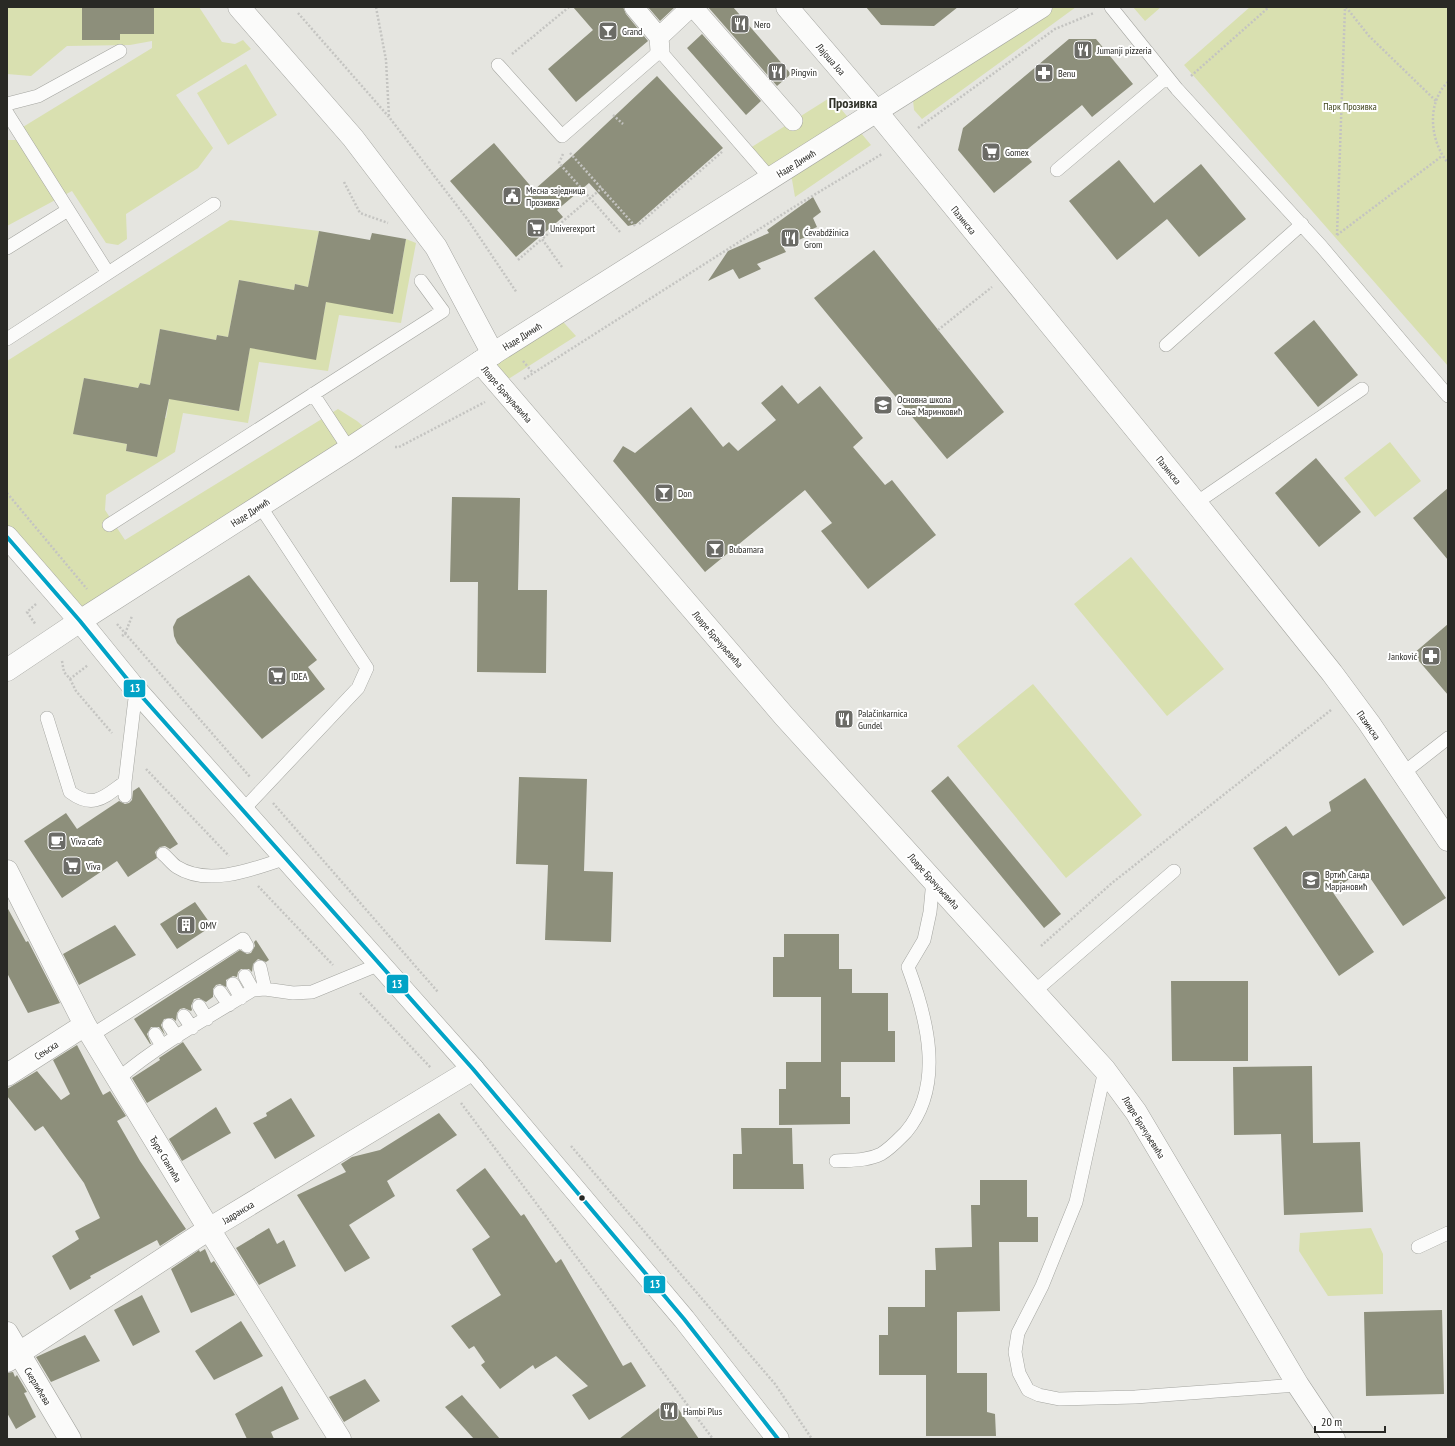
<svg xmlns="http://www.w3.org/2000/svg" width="1455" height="1446" font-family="'PT Sans Narrow',sans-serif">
<rect width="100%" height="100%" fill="#e5e5e0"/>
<!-- green -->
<path fill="#d9e0b0" d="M 7,7 L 82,7 L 82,40 L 120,40 L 120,34 L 154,7 L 199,7 L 222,42 L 235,44 L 243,40 L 251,49 L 176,95 L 213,148 L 198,168 L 126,214 L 127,239 L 118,245 L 106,243 L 72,191 L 7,226 L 8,216 L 7,140 L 24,140 L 18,130 L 152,48 L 152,41 L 130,45 L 67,46 L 31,76 L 7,74 Z
M 1055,7 L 1076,7 L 922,119 L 914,110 L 913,100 Z
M 1133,7 L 1161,7 L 1145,21 Z
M 1250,7 L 1448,7 L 1448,366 L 1184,65 Z
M 246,64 L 277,115 L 228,145 L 197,93 Z
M 831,97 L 871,145 L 795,197 L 790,168 L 771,179 L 747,150 Z
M 230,220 L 319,231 L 308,287 L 295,284 L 294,290 L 239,280 L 228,337 L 217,335 L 216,340 L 160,329 L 150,385 L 140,383 L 138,388 L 84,378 L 74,434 L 127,444 L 126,451 L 157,457 L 162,432 L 158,417 L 166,418 L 170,393 L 202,405 L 239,411 L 251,341 L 323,318 L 328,293 L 393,314 L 406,239 L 416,243 L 401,323 L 339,315 L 328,371 L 259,362 L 248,423 L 183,413 L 175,452 L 106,495 L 105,510 L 125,540 L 338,409 L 357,421 L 372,434 L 80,621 L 7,537 L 7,361 Z
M 556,314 L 576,336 L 499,385 L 480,362 Z
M 1390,442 L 1421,481 L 1375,517 L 1344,478 Z
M 1131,557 L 1224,669 L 1167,716 L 1074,604 Z
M 1033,684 L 1142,815 L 1066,878 L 957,746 Z
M 1371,1228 L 1383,1254 L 1383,1294 L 1328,1296 L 1299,1251 L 1300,1233 Z"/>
<!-- building -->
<path fill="#8d8f7b" d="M 82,7 L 154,7 L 154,34 L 120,34 L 120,40 L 82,40 Z
M 573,7 L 623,7 L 626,14 L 648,41 L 576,102 L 548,69 L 593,30 Z
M 648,7 L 675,7 L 660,21 Z
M 708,7 L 733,7 L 791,74 L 777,86 Z
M 866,7 L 958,7 L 934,26 L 881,25 Z
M 702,34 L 761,101 L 746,115 L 687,48 Z
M 1069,39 L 1096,39 L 1133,84 L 1092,117 L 1082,105 L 1024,152 L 1032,162 L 994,193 L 958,150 L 963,128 Z
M 657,76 L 723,148 L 636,224 L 628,226 L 589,183 L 557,210 L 563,217 L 516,257 L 450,181 L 494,143 L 534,190 L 569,159 Z
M 1119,160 L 1154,203 L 1201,164 L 1246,219 L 1199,257 L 1167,219 L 1117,260 L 1069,201 Z
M 813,197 L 821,212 L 813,218 L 817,227 L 808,231 L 810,235 L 783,247 L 786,252 L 757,264 L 761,269 L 739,279 L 733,269 L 708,281 L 728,251 L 769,233 L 767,230 Z
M 319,231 L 370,240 L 372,233 L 406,239 L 393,314 L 326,302 L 316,360 L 250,348 L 239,411 L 169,399 L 157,457 L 126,451 L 127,444 L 73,434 L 84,378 L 138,388 L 140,383 L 150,385 L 160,329 L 216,340 L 217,335 L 228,337 L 239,280 L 294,290 L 295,284 L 308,287 Z
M 874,250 L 1004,412 L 947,459 L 814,298 Z
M 1314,320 L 1358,375 L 1318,407 L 1274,353 Z
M 782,385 L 798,404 L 820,386 L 863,438 L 853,447 L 885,485 L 892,480 L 936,535 L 868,589 L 821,531 L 832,523 L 805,490 L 705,572 L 613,461 L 623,446 L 635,453 L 691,407 L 723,447 L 729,442 L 738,451 L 776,420 L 761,403 Z
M 1316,458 L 1361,512 L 1319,547 L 1275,493 Z
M 1448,488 L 1448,560 L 1413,518 Z
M 452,497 L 520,498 L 518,590 L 547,590 L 546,673 L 477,672 L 478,582 L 450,582 Z
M 249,575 L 317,660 L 308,667 L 325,689 L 262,739 L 177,643 L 174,636 L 173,627 L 177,619 Z
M 1448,624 L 1448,695 L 1413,654 Z
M 948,776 L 1061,914 L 1044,928 L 931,791 Z
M 519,777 L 587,779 L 584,871 L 613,872 L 611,942 L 545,940 L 548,865 L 516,864 Z
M 1365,778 L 1446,898 L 1403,926 L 1364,869 L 1332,891 L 1374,952 L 1339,976 L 1253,848 L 1286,826 L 1293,836 L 1331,811 L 1329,802 Z
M 139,787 L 178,844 L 170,849 L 165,846 L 160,847 L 155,852 L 157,858 L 128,877 L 117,861 L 62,898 L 24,841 L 66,813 L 77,829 L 119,801 L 125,804 L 129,803 L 132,800 L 133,791 Z
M 195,902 L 212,926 L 177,949 L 160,924 Z
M 7,907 L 26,942 L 28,941 L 60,1003 L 28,1013 L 7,973 Z
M 115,925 L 136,955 L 79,985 L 63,954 Z
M 784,934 L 839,934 L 839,969 L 852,969 L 852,993 L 888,993 L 888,1031 L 895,1031 L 895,1062 L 841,1062 L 841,1097 L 850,1097 L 850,1124 L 779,1125 L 779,1089 L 786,1089 L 786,1062 L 821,1062 L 821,997 L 773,997 L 773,957 L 784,957 Z
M 256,940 L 269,960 L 266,962 L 258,959 L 253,964 L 252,972 L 249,969 L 241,969 L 238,972 L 237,977 L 233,976 L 226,980 L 226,987 L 220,984 L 216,985 L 213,989 L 213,997 L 206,1002 L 199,998 L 194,999 L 191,1006 L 192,1010 L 191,1011 L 184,1008 L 180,1009 L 177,1013 L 176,1021 L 172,1018 L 164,1019 L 161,1025 L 165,1035 L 159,1027 L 151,1027 L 147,1034 L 151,1044 L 150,1044 L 134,1019 L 240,950 L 247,954 L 251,953 L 255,946 L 254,942 Z
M 1171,981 L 1248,981 L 1248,1061 L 1172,1061 Z
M 183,1042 L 202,1070 L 147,1103 L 132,1078 L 160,1060 L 159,1058 Z
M 77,1045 L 103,1095 L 110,1091 L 126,1116 L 117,1121 L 140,1161 L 186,1229 L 160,1246 L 157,1240 L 90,1276 L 91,1278 L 70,1290 L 52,1256 L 79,1239 L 75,1231 L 100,1218 L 84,1183 L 43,1126 L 35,1131 L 7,1096 L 7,1089 L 37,1071 L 61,1100 L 70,1094 L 53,1060 Z
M 1312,1066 L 1313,1143 L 1360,1142 L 1363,1212 L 1284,1215 L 1281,1134 L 1234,1135 L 1233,1067 Z
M 291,1098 L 315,1136 L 275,1159 L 253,1123 L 267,1116 L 266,1113 Z
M 216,1107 L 231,1133 L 182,1161 L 169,1139 Z
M 439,1113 L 457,1135 L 387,1181 L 395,1196 L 349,1225 L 370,1258 L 345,1272 L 297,1195 L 346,1172 L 341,1164 L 352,1157 L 380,1150 Z
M 741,1128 L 792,1128 L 793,1164 L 803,1164 L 804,1189 L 733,1189 L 733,1154 L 742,1154 Z
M 485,1168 L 521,1216 L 524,1214 L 556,1263 L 561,1259 L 623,1366 L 631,1362 L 646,1386 L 589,1420 L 572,1395 L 588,1386 L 556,1356 L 535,1369 L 533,1365 L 500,1389 L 481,1365 L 485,1362 L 474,1346 L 469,1349 L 451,1326 L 501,1295 L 472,1249 L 490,1237 L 456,1190 Z
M 980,1180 L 1027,1180 L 1027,1217 L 1038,1217 L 1038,1242 L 999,1242 L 1000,1311 L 957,1312 L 957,1373 L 987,1373 L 987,1412 L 995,1414 L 996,1436 L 926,1436 L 926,1375 L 879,1375 L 879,1335 L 888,1335 L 888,1307 L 925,1307 L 925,1270 L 936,1270 L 935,1248 L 972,1247 L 971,1205 L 980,1205 Z
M 269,1228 L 277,1244 L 284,1240 L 296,1266 L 259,1285 L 236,1248 Z
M 205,1249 L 211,1263 L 214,1261 L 235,1295 L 191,1313 L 171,1269 L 199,1250 L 200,1252 Z
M 142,1295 L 160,1332 L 133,1346 L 114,1310 Z
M 1442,1310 L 1444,1394 L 1366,1396 L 1364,1312 Z
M 241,1321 L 263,1356 L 214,1380 L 195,1351 Z
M 85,1335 L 100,1361 L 51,1382 L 36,1357 Z
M 13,1372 L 15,1377 L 17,1375 L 27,1392 L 24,1393 L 36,1417 L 16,1429 L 7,1413 L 7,1373 Z
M 365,1379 L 380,1401 L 344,1422 L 329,1397 Z
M 282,1386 L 299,1419 L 271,1432 L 274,1439 L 247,1439 L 235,1414 Z
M 462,1395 L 500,1439 L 474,1439 L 445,1407 Z
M 673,1401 L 699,1439 L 619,1439 L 659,1408 L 660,1409 Z"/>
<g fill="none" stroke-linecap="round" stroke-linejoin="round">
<!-- service casing -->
<g stroke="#a4a5a0" stroke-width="14">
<path id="service" d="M 1111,7 L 1177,89 L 1321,246 L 1448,396
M 498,65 L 562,136 L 660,51 L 771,179
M 7,104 L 38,96 L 120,51
M 7,113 L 108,273
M 1057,170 L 1167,77
M 7,248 L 68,210
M 7,339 L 214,204
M 1166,345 L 1302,224
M 313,394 L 349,449
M 1196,503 L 1362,389
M 109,525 L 443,311 L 421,281
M 47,718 L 70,792 C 94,810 105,796 125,782
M 1402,774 L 1448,738
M 125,796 L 125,782 L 136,690
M 243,810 L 358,688 L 367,668 L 260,506
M 163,854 C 168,858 172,864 177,867 C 208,887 254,869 286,858
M 260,967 L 265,989
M 245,976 L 253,990
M 233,984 L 241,998
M 1035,991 L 1174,871
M 220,992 L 229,1005
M 199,1006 L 207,1019
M 184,1016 L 192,1028
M 169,1025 L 177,1037
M 155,1034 L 162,1046
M 92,1035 L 243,939 L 247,946
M 1105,1070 L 1076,1202 L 1042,1286 L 1018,1333 L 1015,1352 L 1019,1373 L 1028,1390 L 1039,1395 L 1059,1399 L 1135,1397 L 1298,1385
M 118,1079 C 159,1044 207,1018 253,990 L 265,989 L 293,993 L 312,992 L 380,964
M 836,1161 C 851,1160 867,1161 881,1154 C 891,1148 898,1140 906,1132 C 945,1085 927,1018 908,967 L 924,940 L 930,912 L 933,880
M 1418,1247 L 1448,1233"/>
</g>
<!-- pedestrian casing -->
<g stroke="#a4a5a0" stroke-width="20">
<path id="pedestrian" d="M 634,7 L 659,37 L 660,51
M 693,7 L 793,121
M 659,37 L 691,7"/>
</g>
<!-- minor casing -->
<g stroke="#a4a5a0" stroke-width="23">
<path id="minor" d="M 239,7 L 353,138 L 436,247 L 493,354
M 787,7 L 876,111 L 1196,503 L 1332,673 L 1369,723 L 1448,840
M 480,362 L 784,716 L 1105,1070 L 1136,1112 L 1298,1385 L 1334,1439
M 7,670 L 80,621
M 7,871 L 85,1025 L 209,1229 L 340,1439
M 7,1075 L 85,1025
M 7,1333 L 70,1439
M 7,1361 L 209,1229 L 473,1069"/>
</g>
<!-- tertiary casing -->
<g stroke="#a4a5a0" stroke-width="23">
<path id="tertiary" d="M 80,621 L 349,449 L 480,362 L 1041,7"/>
</g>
<!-- secondary casing -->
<g stroke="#a4a5a0" stroke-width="23">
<path id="secondary" d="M 7,537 L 80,621 L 136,690 L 473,1069 L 684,1319 L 778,1439"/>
</g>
<!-- path -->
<path stroke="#c4c4c1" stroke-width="2.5" stroke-dasharray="2 2" stroke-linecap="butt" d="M 376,7 L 386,60 L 389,117
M 1346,7 L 1369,36 L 1436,101
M 298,13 L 389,117 L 468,220 L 517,293
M 512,54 L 569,7
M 1191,76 L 1269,7
M 1448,82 C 1426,103 1430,141 1448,163
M 613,115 L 623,124
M 918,128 L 1055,29 L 1094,13
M 570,153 L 635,226
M 563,154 L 559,163 L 620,232
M 344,182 L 360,213 L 388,223
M 639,224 L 723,151
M 1337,235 L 1345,7
M 1337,235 L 1442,156
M 518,260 L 542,239
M 562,267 L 542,239 L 602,188
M 938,330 L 992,287
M 523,361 L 533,373
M 524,379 L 794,207 L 882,154
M 395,447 L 399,447 L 485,402
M 7,493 L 87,589
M 36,604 L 27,612 L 36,625
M 117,624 L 250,777
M 122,636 L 125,634 L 132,616
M 62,661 L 64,672 L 70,679 L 88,665
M 70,679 L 76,691 L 112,733
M 146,769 L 229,856
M 273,803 L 438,992
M 258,886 L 333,965
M 1041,946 L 1112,883 L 1331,710
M 360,993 L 431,1068
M 461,1103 L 713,1439
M 571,1146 L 775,1384 L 812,1439"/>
<!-- service -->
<use href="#service" stroke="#fbfbfa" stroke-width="13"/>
<!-- pedestrian -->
<use href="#pedestrian" stroke="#fbfbfa" stroke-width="19"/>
<!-- minor -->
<use href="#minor" stroke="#fbfbfa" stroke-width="22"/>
<!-- tertiary -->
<use href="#tertiary" stroke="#fbfbfa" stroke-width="22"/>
<!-- secondary -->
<use href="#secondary" stroke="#fbfbfa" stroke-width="22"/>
<!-- bus-1 casing -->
<g stroke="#fff" stroke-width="7">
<path id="bus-1" d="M 7,537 L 80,621 L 136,690 L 473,1069 L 684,1319 L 778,1439"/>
</g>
<!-- bus-1 -->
<use href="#bus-1" stroke="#02a3c6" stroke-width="4"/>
</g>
<!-- icons -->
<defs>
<g id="restaurant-square" transform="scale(1)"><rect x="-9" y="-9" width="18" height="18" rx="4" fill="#6b6b66" stroke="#fff"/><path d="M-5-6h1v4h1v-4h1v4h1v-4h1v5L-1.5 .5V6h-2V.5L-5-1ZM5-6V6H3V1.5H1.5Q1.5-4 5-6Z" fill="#fff"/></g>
<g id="bar-square" transform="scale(1)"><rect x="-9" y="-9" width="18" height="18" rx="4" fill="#6b6b66" stroke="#fff"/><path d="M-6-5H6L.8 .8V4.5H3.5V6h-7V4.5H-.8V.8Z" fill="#fff"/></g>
<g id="pharmacy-square" transform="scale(1)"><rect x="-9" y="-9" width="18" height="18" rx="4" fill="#6b6b66" stroke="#fff"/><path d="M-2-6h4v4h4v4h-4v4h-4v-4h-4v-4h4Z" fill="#fff"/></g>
<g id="supermarket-square" transform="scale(1)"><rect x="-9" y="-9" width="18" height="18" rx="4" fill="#6b6b66" stroke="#fff"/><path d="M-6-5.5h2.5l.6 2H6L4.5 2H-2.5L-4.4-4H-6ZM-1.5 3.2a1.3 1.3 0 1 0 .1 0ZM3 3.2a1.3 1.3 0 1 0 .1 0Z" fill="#fff"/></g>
<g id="civic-square" transform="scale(1)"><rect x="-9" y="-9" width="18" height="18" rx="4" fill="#6b6b66" stroke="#fff"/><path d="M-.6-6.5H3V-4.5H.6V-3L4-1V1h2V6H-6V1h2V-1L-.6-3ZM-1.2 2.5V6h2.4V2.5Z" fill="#fff"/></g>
<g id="school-square" transform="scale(1)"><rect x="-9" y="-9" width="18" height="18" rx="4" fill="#6b6b66" stroke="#fff"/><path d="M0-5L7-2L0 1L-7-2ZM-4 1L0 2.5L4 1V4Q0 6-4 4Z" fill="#fff"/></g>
<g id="cafe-square" transform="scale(1)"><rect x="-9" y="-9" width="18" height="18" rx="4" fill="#6b6b66" stroke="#fff"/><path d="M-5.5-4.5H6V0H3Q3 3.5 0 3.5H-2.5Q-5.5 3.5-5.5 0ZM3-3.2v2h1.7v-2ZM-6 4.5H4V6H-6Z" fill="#fff"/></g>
<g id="building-square" transform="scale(1)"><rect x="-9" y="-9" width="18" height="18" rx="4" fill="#6b6b66" stroke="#fff"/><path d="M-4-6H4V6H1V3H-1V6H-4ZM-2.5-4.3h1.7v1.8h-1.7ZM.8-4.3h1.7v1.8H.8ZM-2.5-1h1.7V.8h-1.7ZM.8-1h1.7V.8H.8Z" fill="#fff"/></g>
</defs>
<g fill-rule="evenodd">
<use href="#restaurant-square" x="740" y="24"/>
<use href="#bar-square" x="608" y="31"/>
<use href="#restaurant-square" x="1083" y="50"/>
<use href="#restaurant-square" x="777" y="72"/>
<use href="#pharmacy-square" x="1044" y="73"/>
<use href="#supermarket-square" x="991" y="152"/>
<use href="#civic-square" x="512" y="196"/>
<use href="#supermarket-square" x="536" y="228"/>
<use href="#restaurant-square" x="790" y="238"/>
<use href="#school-square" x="883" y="405"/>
<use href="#bar-square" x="664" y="493"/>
<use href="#bar-square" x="715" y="549"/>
<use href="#pharmacy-square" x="1431" y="656"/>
<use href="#supermarket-square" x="277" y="676"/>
<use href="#restaurant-square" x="844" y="719"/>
<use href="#cafe-square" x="57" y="841"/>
<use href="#supermarket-square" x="72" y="866"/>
<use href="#school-square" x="1311" y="880"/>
<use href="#building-square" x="186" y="925"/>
<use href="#restaurant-square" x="669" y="1411"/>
</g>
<!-- markers -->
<circle fill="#292925" stroke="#fff" stroke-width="1.5" cx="582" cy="1198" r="3.5"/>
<g text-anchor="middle" stroke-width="4" stroke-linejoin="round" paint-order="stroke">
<!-- poi labels -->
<g font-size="10" fill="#292925" stroke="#fff" text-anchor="start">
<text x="754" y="28">Nero</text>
<text x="622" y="35">Grand</text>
<text x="1097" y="54">Jumanji pizzeria</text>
<text x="791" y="76">Pingvin</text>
<text x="1058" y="77">Benu</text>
<text x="1005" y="156">Gomex</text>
<text x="526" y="194">Месна заједница<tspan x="526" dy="12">Прозивка</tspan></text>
<text x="550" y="232">Univerexport</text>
<text x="804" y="236">Ćevabdžinica<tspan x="804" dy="12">Grom</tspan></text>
<text x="897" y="403">Основна школа<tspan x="897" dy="12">Соња Маринковић</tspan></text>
<text x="678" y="497">Don</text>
<text x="729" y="553">Bubamara</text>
<text x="1417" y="660" text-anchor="end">Janković</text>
<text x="291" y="680">IDEA</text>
<text x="858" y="717">Palačinkarnica<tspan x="858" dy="12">Gundel</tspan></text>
<text x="71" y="845">Viva cafe</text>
<text x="86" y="870">Viva</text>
<text x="1325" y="878">Вртић Санда<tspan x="1325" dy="12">Марјановић</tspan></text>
<text x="200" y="929">OMV</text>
<text x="683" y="1415">Hambi Plus</text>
</g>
<!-- street labels -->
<g font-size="10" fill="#292925" stroke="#fff">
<text transform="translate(831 59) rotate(49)" y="4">Лајоша Јоа</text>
<text transform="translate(796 163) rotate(-32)" y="4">Наде Димић</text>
<text transform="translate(964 220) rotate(51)" y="4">Пазинска</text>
<text transform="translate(522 336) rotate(-32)" y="4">Наде Димић</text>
<text transform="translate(507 394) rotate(49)" y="4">Ловре Брачуљевића</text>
<text transform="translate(1169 470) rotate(51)" y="4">Пазинска</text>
<text transform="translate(250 512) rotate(-33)" y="4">Наде Димић</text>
<text transform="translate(718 639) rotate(49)" y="4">Ловре Брачуљевића</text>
<text transform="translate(1369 725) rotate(55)" y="4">Пазинска</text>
<text transform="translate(934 881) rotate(48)" y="4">Ловре Брачуљевића</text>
<text transform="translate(46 1050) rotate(-33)" y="4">Сењска</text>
<text transform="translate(1144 1127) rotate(58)" y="4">Ловре Брачуљевића</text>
<text transform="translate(166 1159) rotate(59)" y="4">Ђуре Стантића</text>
<text transform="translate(238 1212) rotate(-31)" y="4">Јадранска</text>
<text transform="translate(38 1386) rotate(59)" y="4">Скерлићева</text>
</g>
<!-- park labels -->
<g font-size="10" fill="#3d4217" stroke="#fff">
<text x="1350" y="110">Парк Прозивка</text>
</g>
<!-- district labels -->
<g font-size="14" font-weight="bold" fill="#31332a" stroke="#fff">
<text x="853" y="108">Прозивка</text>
</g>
</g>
<g stroke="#fff" stroke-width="1.5">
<rect x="123" y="679" width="23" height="19" rx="4" fill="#02a3c6"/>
<rect x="386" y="974" width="23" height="20" rx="4" fill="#02a3c6"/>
<rect x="643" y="1275" width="23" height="19" rx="4" fill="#02a3c6"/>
</g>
<g font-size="11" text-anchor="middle" font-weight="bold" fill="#fff">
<text x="135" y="692">13</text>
<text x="397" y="988">13</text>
<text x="655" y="1288">13</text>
</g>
<!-- border -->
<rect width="1455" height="1446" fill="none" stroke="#292925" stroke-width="16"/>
<!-- scale -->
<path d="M1315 1426v6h70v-6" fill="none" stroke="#292925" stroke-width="2"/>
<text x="1321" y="1426" font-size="12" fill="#292925" stroke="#ffffff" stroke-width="3" paint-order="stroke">20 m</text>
</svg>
